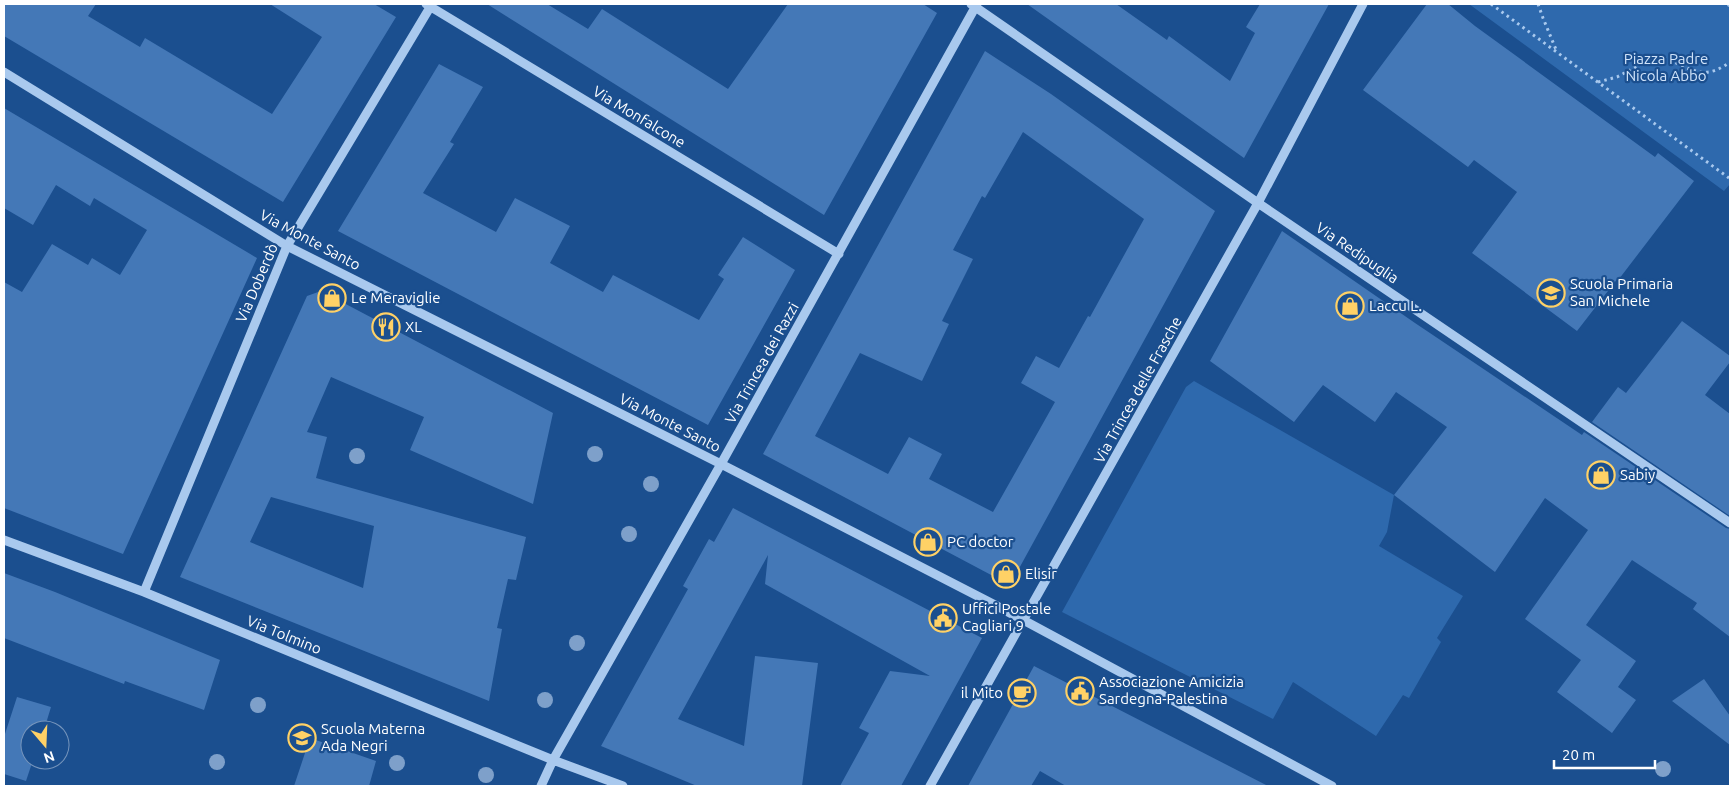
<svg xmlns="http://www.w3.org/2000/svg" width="1734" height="790" font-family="Ubuntu,sans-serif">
<rect width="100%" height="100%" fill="#1b4f8f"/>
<!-- green -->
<path fill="#2e69ad" d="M 1469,4 L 1730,4 L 1730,184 L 1724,191 Z
M 1194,381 L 1394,495 L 1387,532 L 1379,546 L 1463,596 L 1437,638 L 1441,642 L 1409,698 L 1403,695 L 1376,736 L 1293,682 L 1273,719 L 1062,612 L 1186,387 Z"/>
<!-- building -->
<path fill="#4478b7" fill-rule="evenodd" d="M 4,4 L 96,4 L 88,16 L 140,47 L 145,38 L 272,114 L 322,37 L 270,4 L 374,4 L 396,17 L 283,202 L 4,36 Z
M 487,4 L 547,4 L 588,29 L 602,9 L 728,89 L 788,4 L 923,4 L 937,13 L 824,215 Z
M 1027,4 L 1116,4 L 1167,40 L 1169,36 L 1230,81 L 1255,33 L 1246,27 L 1260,4 L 1329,4 L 1244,158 Z
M 1427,4 L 1448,4 L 1475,26 L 1655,157 L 1658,153 L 1694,181 L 1619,279 L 1618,278 L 1577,331 L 1472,253 L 1517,192 L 1474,160 L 1468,167 L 1363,90 Z
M 985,51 L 1051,94 L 1215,211 L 1010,585 L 763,454 ZM 1023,132 L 1144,219 L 1090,317 L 1088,316 L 1059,368 L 1036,356 L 1021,383 L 1055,402 L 993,512 L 929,479 L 942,454 L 909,437 L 888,474 L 815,436 L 860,353 L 922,381 L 949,324 L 942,321 L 973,259 L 953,250 L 982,196 L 985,198 Z
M 439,64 L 483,87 L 450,142 L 454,144 L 423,193 L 496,232 L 515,198 L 570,226 L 550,263 L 603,292 L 613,275 L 699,320 L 724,279 L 718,275 L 743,237 L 795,270 L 708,425 L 338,231 Z
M 4,108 L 257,258 L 123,554 L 4,508 L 4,282 L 22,292 L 52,244 L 88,265 L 92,258 L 120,275 L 147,230 L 94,198 L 90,206 L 56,185 L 33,225 L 4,208 Z
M 1282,231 L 1415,323 L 1582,435 L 1584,432 L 1726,528 L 1730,529 L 1730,637 L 1693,609 L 1697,603 L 1632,560 L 1586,625 L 1636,661 L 1618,687 L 1636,700 L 1612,733 L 1557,692 L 1581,660 L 1525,619 L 1588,530 L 1545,498 L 1495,572 L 1394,495 L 1447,427 L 1396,392 L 1375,422 L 1323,385 L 1294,422 L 1210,361 Z
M 321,291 L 553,413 L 533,504 L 410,450 L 424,417 L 331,377 L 307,432 L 327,437 L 316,478 L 526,537 L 516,580 L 508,579 L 497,628 L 502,629 L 489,701 L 180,577 L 307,296 ZM 271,497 L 374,526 L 363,588 L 250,542 Z
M 1682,321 L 1730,356 L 1730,362 L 1705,395 L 1730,414 L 1730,516 L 1592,422 L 1618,387 L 1626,393 Z
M 733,508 L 982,638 L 901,786 L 840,786 L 869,733 L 859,728 L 890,671 L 930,676 L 765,584 L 768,555 L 678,719 L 744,746 L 755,656 L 818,663 L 802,786 L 697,786 L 601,746 L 688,589 L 683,586 L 709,539 L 714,542 Z
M 4,573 L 55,592 L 220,660 L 204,710 L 125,681 L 124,684 L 4,638 Z
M 1034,666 L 1268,786 L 1066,786 L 1040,771 L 1031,786 L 968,786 Z
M 1704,679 L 1730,716 L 1730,745 L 1672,701 Z
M 17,697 L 51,707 L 44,730 L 30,730 L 30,760 L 33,760 L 26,781 L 4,774 L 4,737 Z
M 310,738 L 376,761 L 369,786 L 294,786 Z"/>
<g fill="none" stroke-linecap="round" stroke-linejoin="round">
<!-- path -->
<path stroke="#a9c9ee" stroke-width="3" stroke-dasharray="2.5 4" stroke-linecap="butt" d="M 1491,4 L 1729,178
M 1538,4 L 1543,18 L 1557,52
M 1728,4 L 1730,7
M 1598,82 L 1617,77 L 1657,56 C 1687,63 1699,85 1730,62"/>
<!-- minor -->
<path stroke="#a9c9ee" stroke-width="9" d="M 426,4 L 839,254
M 971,4 L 1258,203 L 1730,523
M 4,72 L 287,246 L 721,464 L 997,606 L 1332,786
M 4,540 L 144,592 L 553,760 L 623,786
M 144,592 L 287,246 L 432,4
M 541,786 L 553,760 L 721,464 L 977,4
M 930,786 L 1258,203 L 1363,4"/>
</g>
<!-- trees -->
<g fill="#7ea0ca">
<circle cx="595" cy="454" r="8"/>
<circle cx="357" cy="456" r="8"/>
<circle cx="651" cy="484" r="8"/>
<circle cx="629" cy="534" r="8"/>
<circle cx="577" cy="643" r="8"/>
<circle cx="545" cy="700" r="8"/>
<circle cx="258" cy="705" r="8"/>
<circle cx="217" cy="762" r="8"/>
<circle cx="397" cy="763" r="8"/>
<circle cx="1663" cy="769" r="8"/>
<circle cx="486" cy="775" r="8"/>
</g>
<!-- icons -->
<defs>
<g id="school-ring" transform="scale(1.4375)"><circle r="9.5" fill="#1b4f8f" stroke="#ffd166" stroke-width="1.5"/><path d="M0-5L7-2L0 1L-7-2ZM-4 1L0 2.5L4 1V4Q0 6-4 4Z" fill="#ffd166"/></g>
<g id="shop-ring" transform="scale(1.4375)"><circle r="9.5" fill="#1b4f8f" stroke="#ffd166" stroke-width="1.5"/><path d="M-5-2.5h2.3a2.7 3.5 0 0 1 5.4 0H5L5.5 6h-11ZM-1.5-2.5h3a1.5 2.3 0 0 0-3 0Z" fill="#ffd166"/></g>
<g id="restaurant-ring" transform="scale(1.4375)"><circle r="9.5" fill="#1b4f8f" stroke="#ffd166" stroke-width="1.5"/><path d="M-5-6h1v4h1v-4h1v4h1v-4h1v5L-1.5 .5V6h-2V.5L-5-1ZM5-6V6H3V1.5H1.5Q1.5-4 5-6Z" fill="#ffd166"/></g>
<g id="civic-ring" transform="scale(1.4375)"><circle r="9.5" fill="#1b4f8f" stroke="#ffd166" stroke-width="1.5"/><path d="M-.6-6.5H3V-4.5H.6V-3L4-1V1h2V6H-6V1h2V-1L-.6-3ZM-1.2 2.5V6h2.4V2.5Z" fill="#ffd166"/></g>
<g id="cafe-ring" transform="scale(1.4375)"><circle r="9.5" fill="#1b4f8f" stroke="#ffd166" stroke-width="1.5"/><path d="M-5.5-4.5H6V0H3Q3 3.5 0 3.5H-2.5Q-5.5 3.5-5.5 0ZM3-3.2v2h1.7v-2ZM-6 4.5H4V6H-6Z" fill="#ffd166"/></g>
</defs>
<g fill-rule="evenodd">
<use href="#school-ring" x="1551" y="293"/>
<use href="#shop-ring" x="332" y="298"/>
<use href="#shop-ring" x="1350" y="306"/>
<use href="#restaurant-ring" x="386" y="327"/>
<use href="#shop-ring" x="1601" y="475"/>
<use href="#shop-ring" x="928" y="542"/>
<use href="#shop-ring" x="1006" y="574"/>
<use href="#civic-ring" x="943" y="618"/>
<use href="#civic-ring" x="1080" y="691"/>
<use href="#cafe-ring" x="1022" y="693"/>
<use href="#school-ring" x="302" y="738"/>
</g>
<g text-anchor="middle" stroke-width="4.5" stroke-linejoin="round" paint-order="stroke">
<!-- park labels -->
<g font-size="15" fill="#cfe3fa" stroke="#1b4f8f">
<text x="1666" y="64">Piazza Padre<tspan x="1666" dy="17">Nicola Abbo</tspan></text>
</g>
<!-- street labels -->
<g font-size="15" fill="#fff" stroke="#1b4f8f">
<text transform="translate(639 117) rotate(31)" y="5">Via Monfalcone</text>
<text transform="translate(310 240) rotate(28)" y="5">Via Monte Santo</text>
<text transform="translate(1357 253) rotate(34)" y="5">Via Redipuglia</text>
<text transform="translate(257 283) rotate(-67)" y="5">Via Doberdò</text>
<text transform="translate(762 363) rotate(-61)" y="5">Via Trincea dei Razzi</text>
<text transform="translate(1138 390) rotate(-61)" y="5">Via Trincea delle Frasche</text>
<text transform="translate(670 423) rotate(27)" y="5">Via Monte Santo</text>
<text transform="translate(284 635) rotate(22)" y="5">Via Tolmino</text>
</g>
<!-- poi labels -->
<g font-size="15" fill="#fff" stroke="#1b4f8f" text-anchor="start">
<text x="1570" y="289">Scuola Primaria<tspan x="1570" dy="17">San Michele</tspan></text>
<text x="351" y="303">Le Meraviglie</text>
<text x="1369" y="311">Laccu L.</text>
<text x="405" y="332">XL</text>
<text x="1620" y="480">Sabiy</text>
<text x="947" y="547">PC doctor</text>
<text x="1025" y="579">Elisir</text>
<text x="962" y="614">Uffici Postale<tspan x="962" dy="17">Cagliari 9</tspan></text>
<text x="1099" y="687">Associazione Amicizia<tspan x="1099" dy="17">Sardegna-Palestina</tspan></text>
<text x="1003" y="698" text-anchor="end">il Mito</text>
<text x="321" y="734">Scuola Materna<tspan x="321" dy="17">Ada Negri</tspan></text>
</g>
</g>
<!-- border -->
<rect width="1734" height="790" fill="none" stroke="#ffffff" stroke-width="10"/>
<!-- north arrow -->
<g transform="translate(45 745) rotate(161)"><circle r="24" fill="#1b4f8f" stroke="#7695bc"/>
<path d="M0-4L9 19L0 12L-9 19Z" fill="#ffd166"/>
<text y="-8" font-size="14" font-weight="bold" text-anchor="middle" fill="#ffffff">N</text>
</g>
<!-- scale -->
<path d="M1554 760v8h101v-8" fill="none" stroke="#ffffff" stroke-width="2.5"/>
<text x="1562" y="760" font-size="15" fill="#ffffff" stroke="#1b4f8f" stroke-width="4" paint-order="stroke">20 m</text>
</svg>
